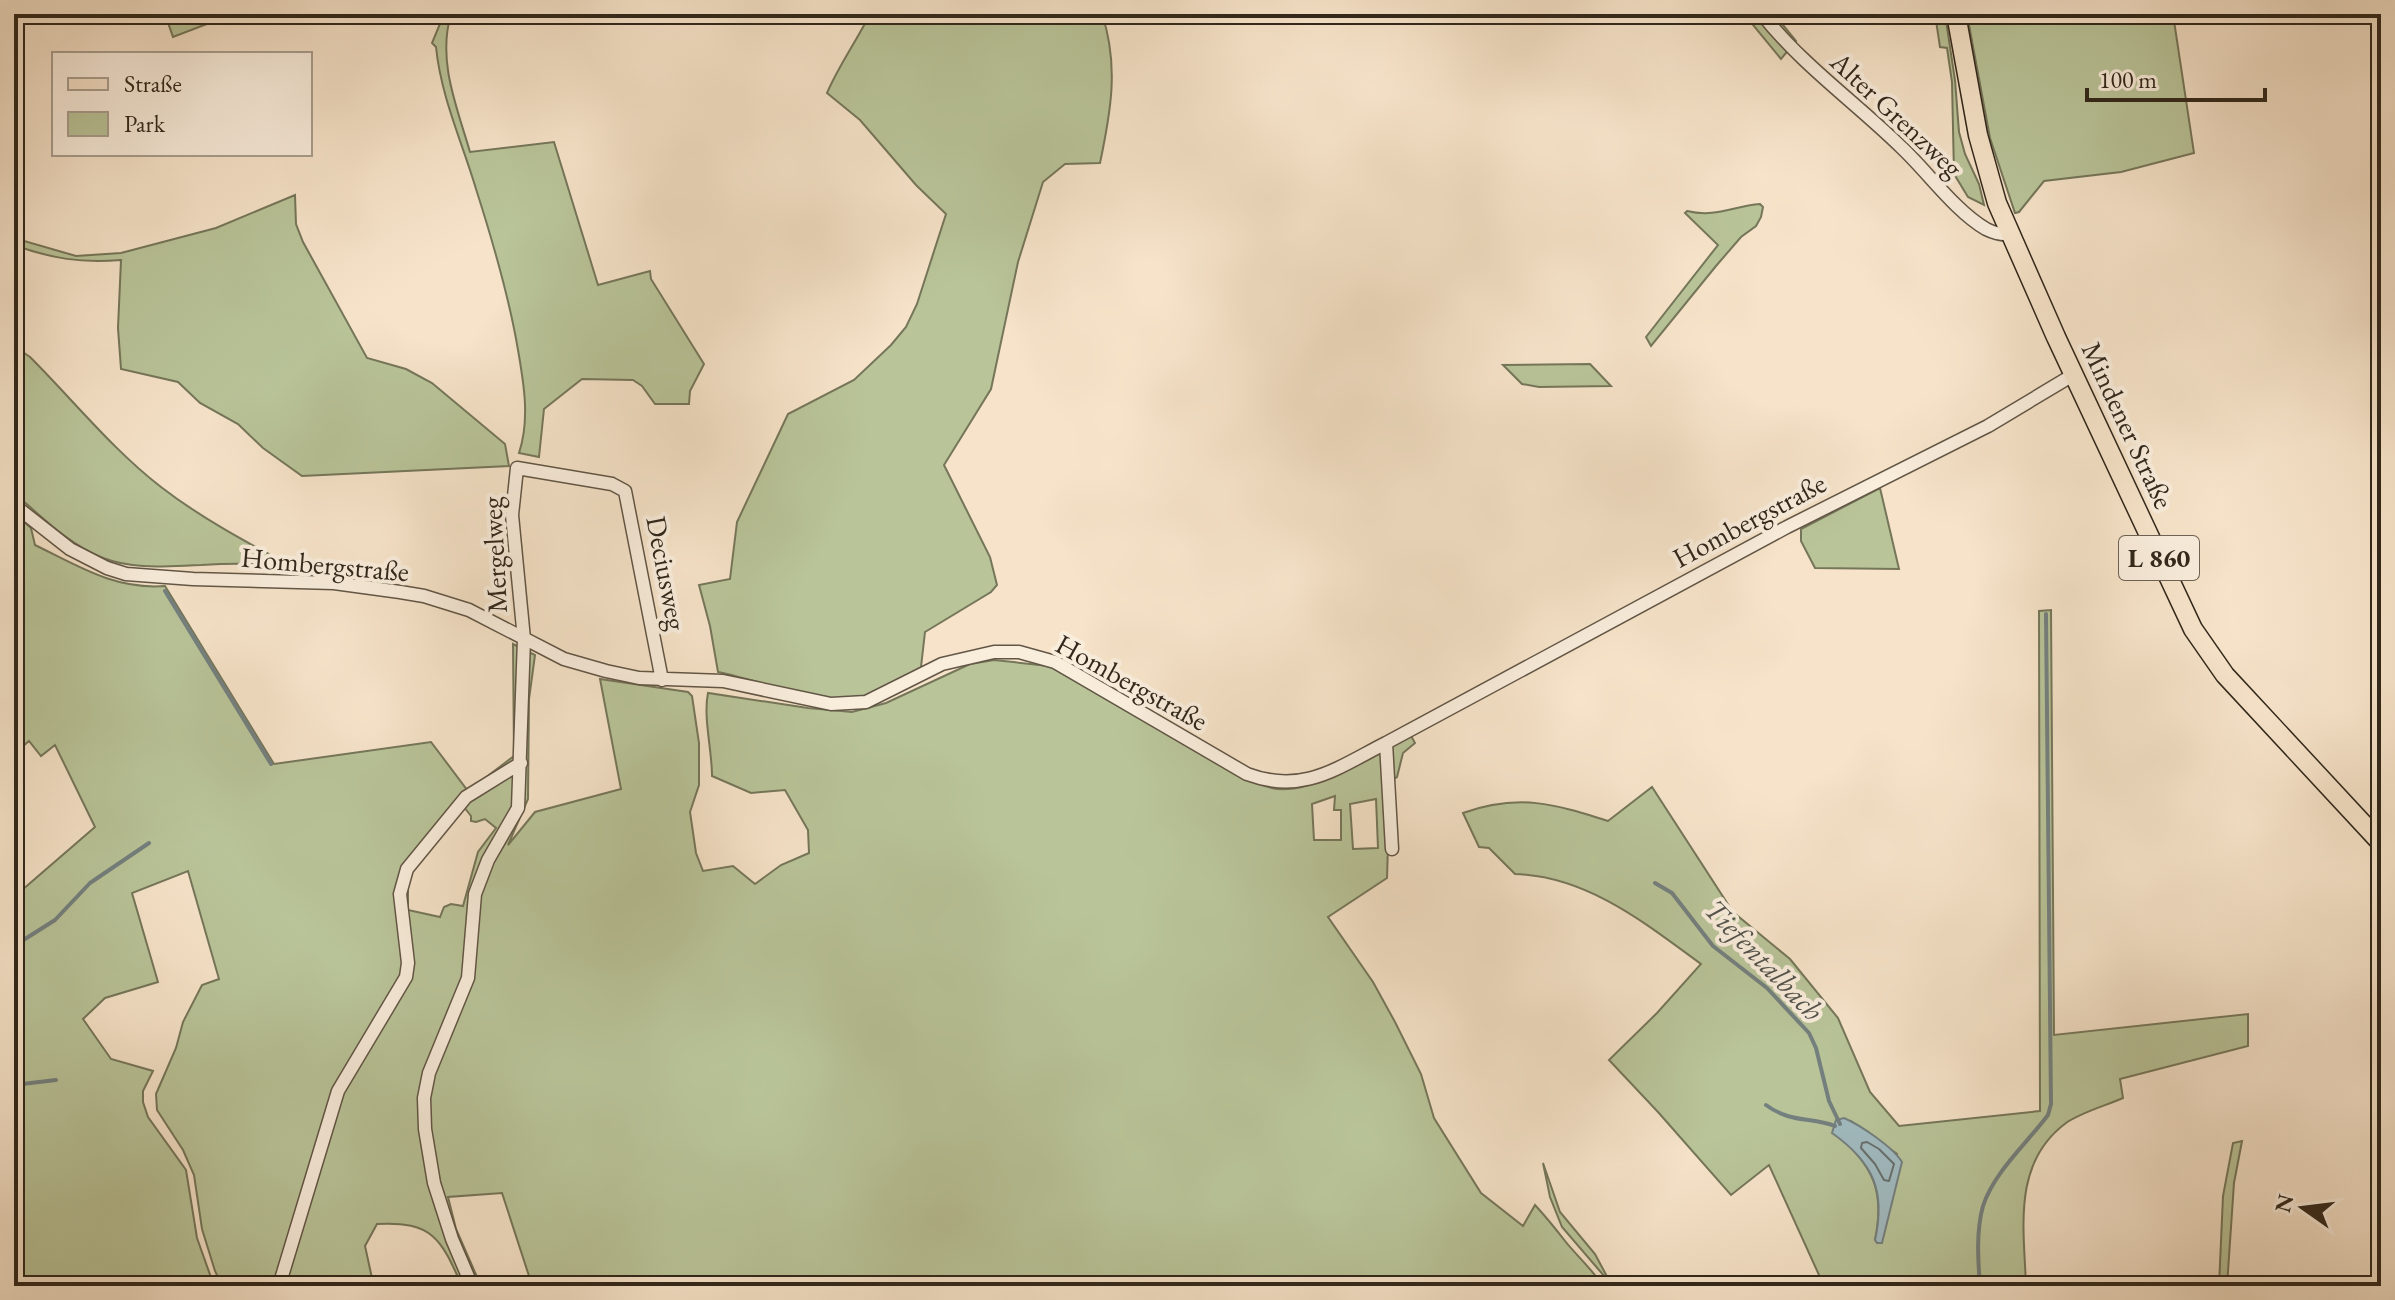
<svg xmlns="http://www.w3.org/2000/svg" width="2395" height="1300" font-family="'EB Garamond',serif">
<rect width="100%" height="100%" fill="#f6e3c9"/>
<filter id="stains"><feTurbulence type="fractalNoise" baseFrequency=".0025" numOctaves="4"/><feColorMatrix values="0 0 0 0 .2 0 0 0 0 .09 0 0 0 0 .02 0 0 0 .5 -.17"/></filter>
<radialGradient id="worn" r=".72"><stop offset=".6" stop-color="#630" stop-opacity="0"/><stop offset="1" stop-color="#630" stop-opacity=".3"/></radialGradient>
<!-- green -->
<path fill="#b9c499" stroke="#75765a" stroke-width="2" fill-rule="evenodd" d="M 165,14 L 223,14 L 212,22 L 173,37 Z
M 444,14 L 451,14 C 437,61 457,107 470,152 L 554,142 L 598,285 L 650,271 L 651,279 L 704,364 L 690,391 L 689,404 L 655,404 L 642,386 L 633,380 L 582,379 L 544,409 L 539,457 L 519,453 C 530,420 524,384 518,350 C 509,296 493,242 476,189 C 462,142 441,97 436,47 L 432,43 Z
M 870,14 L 1102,14 C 1119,65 1111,111 1100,163 L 1065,164 L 1043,182 L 1018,262 L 991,389 L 944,465 L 990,557 L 997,585 L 991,592 L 925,632 L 921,667 C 903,677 881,696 860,698 C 814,704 763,681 718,672 L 710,626 L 699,585 L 730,579 L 737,522 L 788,414 L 854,380 L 891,345 L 906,327 L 917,304 L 946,214 L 916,185 L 860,120 L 827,93 C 839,65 856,42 870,14 Z
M 1744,14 L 1774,14 L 1796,41 L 1781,59 Z
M 1935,14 L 1945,14 L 1955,80 L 1959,132 L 1965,154 L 1979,184 L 1984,205 L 1968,197 L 1954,174 L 1952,82 L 1947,48 L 1940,47 Z
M 1967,14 L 2173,14 L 2194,153 L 2121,172 L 2044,181 L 2019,212 L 2015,213 L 1990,138 Z
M 295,195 L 296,224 L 303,242 L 367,358 L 406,369 L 432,383 L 505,444 L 509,466 L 302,476 L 263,448 L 238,424 L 200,403 L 178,382 L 121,369 L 118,328 L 121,260 C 80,263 53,259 14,245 L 14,238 L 76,256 L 121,253 L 216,228 Z
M 1760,204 L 1763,207 L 1761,217 L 1756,226 L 1741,237 L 1716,266 L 1651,346 L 1646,337 L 1718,245 L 1685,213 L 1687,211 C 1716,218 1733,206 1760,204 Z
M 14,346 L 30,357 C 73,400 113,450 161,487 C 201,518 248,543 293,567 C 263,563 231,563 201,565 C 167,566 135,570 103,558 C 69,545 41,516 14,493 Z
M 1590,364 L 1611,386 L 1539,387 L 1522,384 L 1503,365 Z
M 1880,488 L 1899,569 L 1815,568 L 1801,541 L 1801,529 Z
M 14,513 L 31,528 L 35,545 C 78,566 115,590 165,586 L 274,764 L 431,742 L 468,791 L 514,756 L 513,644 L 535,655 L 529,699 L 528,799 L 508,845 L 535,812 L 621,789 L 600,679 L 688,692 L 692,696 L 699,743 L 699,785 L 690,812 L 696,853 L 703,871 L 733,866 L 755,884 L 781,865 L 809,853 L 808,830 L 785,790 L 751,793 L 712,776 C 712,750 703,717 708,693 L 808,708 L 852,712 L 886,703 L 970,664 L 994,660 L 1049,666 L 1226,768 C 1242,777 1259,787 1278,789 C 1321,792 1373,754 1410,734 L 1415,743 L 1403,753 L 1397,777 L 1390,781 L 1387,878 L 1328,917 L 1373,982 L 1395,1022 L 1421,1074 L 1434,1118 L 1481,1193 L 1523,1226 L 1535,1205 C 1546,1217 1555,1228 1565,1241 C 1577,1256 1592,1269 1603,1286 L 501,1286 L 529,1276 L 502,1193 L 448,1197 L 456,1229 L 481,1286 L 462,1286 C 441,1239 433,1221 377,1224 L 365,1246 L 372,1278 L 370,1286 L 222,1286 L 215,1271 L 202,1229 L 194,1175 L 183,1150 L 157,1110 L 156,1094 L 176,1048 L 183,1022 L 202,985 L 219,979 L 188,871 L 132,893 L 158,982 L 105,998 L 83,1019 L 111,1059 L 153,1071 L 143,1091 L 143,1102 L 148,1117 L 186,1170 L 197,1238 L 214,1286 L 14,1286 L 14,897 L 95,827 L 55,745 L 41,756 L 29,741 L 14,754 ZM 1335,796 L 1334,810 L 1341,810 L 1341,840 L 1314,840 L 1312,804 ZM 1376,799 L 1378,848 L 1353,849 L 1350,804 ZM 464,807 L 471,816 L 471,821 L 476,822 L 485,819 L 496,828 L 478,852 L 463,906 L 451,904 L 444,907 L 440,917 L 408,910 L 408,884 L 412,872 Z
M 2051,610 L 2054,1035 L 2248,1014 L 2248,1046 L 2120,1079 L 2123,1098 C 2105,1106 2082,1112 2066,1123 C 2012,1163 2024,1228 2026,1286 L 1824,1286 L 1769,1165 L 1731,1195 L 1658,1112 L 1609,1060 L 1657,1013 L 1701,964 C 1645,923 1587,876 1515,874 L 1489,848 L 1479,847 L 1463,813 C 1519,793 1554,804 1608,821 L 1652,787 L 1733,912 L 1790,959 L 1838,1018 L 1870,1092 L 1899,1126 L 2040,1111 L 2039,611 ZM 1851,1121 L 1897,1154 L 1875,1240 C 1884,1196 1876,1170 1843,1140 Z
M 2242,1141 L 2234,1183 L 2227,1286 L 2219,1286 L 2223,1196 L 2233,1143 Z
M 1543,1163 L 1560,1212 L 1595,1254 L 1611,1284 L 1562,1227 L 1550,1197 Z"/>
<!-- water -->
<path fill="#a1bbc1" stroke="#74807f" stroke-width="2" d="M 1844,1118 C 1860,1125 1893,1147 1902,1162 L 1882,1243 L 1877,1243 L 1875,1240 C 1886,1191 1873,1162 1832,1133 L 1836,1120 Z"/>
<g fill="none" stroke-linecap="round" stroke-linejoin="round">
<!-- shore -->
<path stroke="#69716e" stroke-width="2" d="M 1867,1142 L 1879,1149 L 1894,1164 L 1889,1181 L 1884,1180 L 1875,1164 L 1861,1148 L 1862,1143 Z"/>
<!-- stream -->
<path stroke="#74807f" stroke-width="4" d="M 165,591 L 271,764
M 1655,883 L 1672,893 L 1713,946 L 1767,988 L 1809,1033 L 1816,1048 L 1829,1101 L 1840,1124
M 14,946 L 55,920 L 90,883 L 149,843
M 14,1085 L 56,1080
M 1766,1105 C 1790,1123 1811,1117 1835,1126
M 1922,1281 L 1928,1286
M 1980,1286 C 1978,1260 1976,1231 1983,1206 C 1994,1172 2027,1143 2048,1115 L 2051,1104 L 2046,614"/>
<!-- street casing -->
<g stroke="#625646" stroke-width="15">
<path id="street" d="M 1762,14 C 1802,65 1855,102 1901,147 C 1927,171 1955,211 1986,229 C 1994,233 2001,235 2010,234
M 14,505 L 70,549 L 107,568 L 126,574 L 193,579 L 334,583 L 400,592 L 424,596 L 469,610 L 564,659 L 606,671 L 639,678 L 723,681 L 831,704 L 866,702 L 942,664 L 994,652 L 1019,652 L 1055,662 L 1247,774 C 1303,795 1337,768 1386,743 L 1787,527 L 1988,426 L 2073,375
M 1386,743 L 1392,849
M 279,1286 L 338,1091 L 406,977 L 408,963 L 400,894 L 407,869 L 466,797 L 521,763
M 472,1286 L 452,1239 L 434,1183 L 425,1129 L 424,1098 L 429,1073 L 468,978 L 475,894 L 488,860 L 518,808 L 524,639 L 512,515 L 517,468 L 612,484 L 625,491 L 662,680"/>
</g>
<!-- primary casing -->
<g stroke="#31271b" stroke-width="21">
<path id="primary" d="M 1956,14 L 1978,135 L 1997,203 L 2056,337 L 2193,629 L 2225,675 L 2381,843"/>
</g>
<!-- street -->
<use href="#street" stroke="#f9eddc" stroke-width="12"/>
<!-- primary -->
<use href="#primary" stroke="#f6e3c9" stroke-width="18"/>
</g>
<g text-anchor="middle" stroke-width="8" stroke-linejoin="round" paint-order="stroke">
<!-- shield labels -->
<rect fill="#f9eddc" stroke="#6d6255" stroke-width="2" x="2119" y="536" width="80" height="44" rx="6"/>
<g font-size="26" font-weight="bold" fill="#31271b">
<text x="2159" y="567">L 860</text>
</g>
<!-- street labels -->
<g font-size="28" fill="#31271b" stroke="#f9eddc">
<text transform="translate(1897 114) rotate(43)" y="10">Alter Grenzweg</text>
<text transform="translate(2128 425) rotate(65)" y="10">Mindener Straße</text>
<text transform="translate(1749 520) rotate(-28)" y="10">Hombergstraße</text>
<text transform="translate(494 555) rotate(-93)" y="10">Mergelweg</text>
<text transform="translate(325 564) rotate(5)" y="10">Hombergstraße</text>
<text transform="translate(667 573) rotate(79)" y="10">Deciusweg</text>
<text transform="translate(1132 682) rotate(29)" y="10">Hombergstraße</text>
</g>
<!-- water labels -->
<g font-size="30" font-style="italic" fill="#53534d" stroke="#f9eddc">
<text transform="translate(1764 960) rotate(46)" y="10">Tiefentalbach</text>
</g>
</g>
<!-- margin -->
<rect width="2395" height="1300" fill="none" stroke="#f6e3c9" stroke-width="48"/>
<rect x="16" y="16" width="2363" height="1268" fill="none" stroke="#31271b" stroke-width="4"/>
<rect x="24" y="24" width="2347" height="1252" fill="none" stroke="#31271b" stroke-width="2"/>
<!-- legend -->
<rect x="52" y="52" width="260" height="104" fill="#f9eddc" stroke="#a99e8f" stroke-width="2"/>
<rect x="68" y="78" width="40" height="12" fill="#f6e3c9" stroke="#a99e8f" stroke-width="2"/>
<text x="124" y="92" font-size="24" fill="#31271b">Straße</text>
<rect x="68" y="112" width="40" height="24" fill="#b9c499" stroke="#a99e8f" stroke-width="2"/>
<text x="124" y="132" font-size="24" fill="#31271b">Park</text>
<!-- north arrow -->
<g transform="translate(2303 1208) rotate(284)" stroke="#f9eddc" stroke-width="6" paint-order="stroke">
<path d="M0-6L14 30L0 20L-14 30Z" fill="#31271b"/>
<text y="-12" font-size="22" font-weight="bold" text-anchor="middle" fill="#31271b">N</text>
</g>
<!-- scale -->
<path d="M2087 88v12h178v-12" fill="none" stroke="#31271b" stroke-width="4"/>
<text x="2099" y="88" font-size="24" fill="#31271b" stroke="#f9eddc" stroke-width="6" paint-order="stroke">100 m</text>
<rect width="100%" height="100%" filter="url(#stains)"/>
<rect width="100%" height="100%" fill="url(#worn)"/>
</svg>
